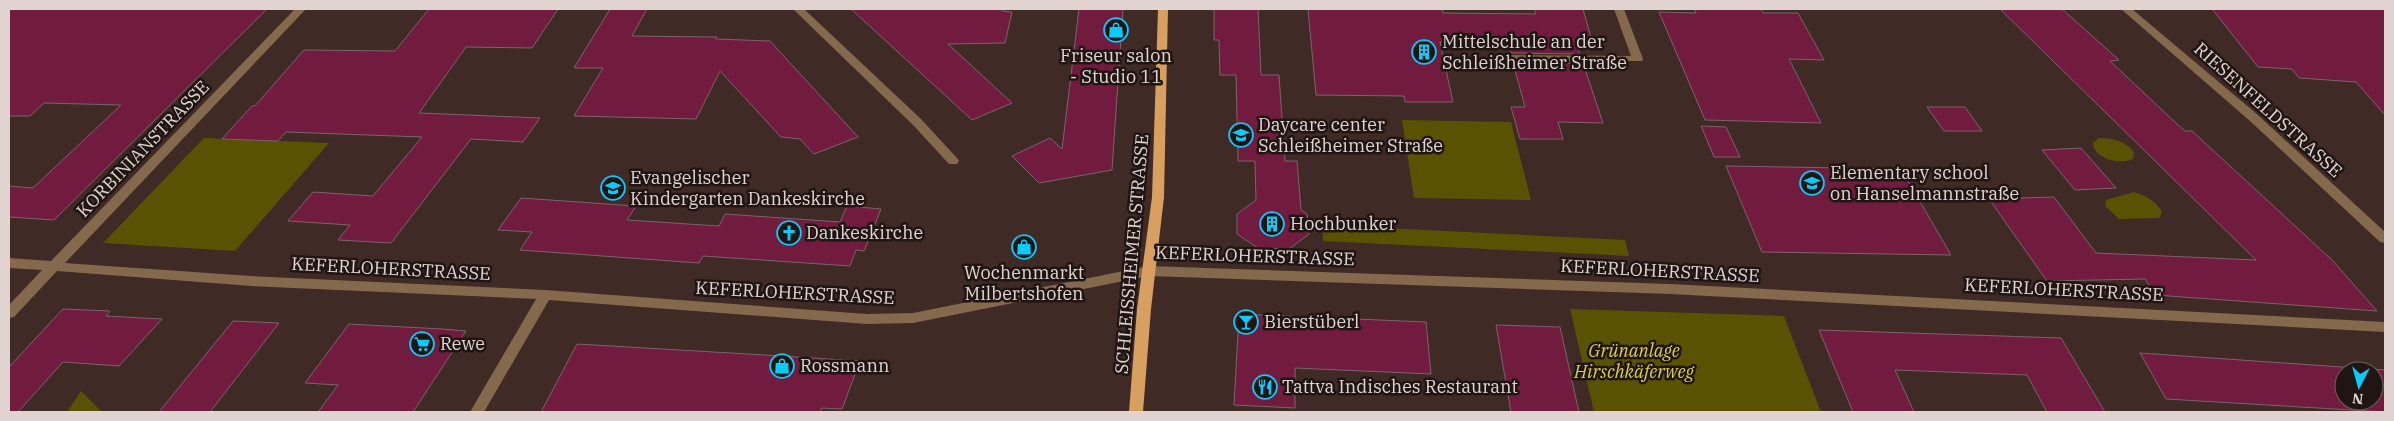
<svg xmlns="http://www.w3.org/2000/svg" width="2394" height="421" font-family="'IBM Plex Serif',serif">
<rect width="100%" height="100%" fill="#3f2a25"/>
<!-- green -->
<path fill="#5a5203" d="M 1402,120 L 1511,122 L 1531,200 L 1414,198 Z
M 204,138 L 329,143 L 235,251 L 103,243 Z
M 2099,138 C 2112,138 2126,141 2134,152 L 2133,159 C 2120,165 2094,159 2093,143 Z
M 2134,192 C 2146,196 2155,200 2162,212 L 2159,218 L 2119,219 L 2105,206 L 2106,200 Z
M 1323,225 L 1625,240 L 1629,256 L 1323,241 Z
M 1570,309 L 1784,316 L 1821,412 L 1594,412 Z
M 81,391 L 102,412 L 67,412 Z"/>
<!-- building -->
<path fill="#711c3f" stroke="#7c636a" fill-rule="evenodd" d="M 9,9 L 267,9 L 54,220 L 9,217 L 9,186 L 33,188 L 121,105 L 44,103 L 30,116 L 9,116 Z
M 429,9 L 558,9 L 532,48 L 466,47 L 419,113 L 540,118 L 523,142 L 471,139 L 391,243 L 338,240 L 350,225 L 288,221 L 313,192 L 373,196 L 422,137 L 286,132 L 278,141 L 222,139 L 252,106 L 255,106 L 304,50 L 395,51 Z
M 610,9 L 647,9 L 632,36 L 717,37 L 716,39 L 770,41 L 858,137 L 814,154 L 800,139 L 781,137 L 720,71 L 696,119 L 574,116 L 603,68 L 574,68 Z
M 851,9 L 1002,9 L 1002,11 L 1012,12 L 1005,43 L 948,44 L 1012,103 L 972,120 Z
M 1079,9 L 1123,9 L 1112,170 L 1039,183 L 1012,156 L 1050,138 L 1062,149 Z
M 1214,9 L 1258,9 L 1261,75 L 1279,75 L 1285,161 L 1297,161 L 1301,210 L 1307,214 L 1309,234 L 1289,249 L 1258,248 L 1237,234 L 1237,214 L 1256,200 L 1255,161 L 1238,161 L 1236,75 L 1220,75 L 1219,40 L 1214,40 Z
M 1308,9 L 1442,9 L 1443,13 L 1536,14 L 1534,9 L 1583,9 L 1592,41 L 1575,41 L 1580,54 L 1511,53 L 1508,42 L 1440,42 L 1453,102 L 1405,102 L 1404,96 L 1316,95 Z
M 1694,9 L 1761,9 L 1763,13 L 1798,13 L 1824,60 L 1789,59 L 1821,123 L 1705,120 L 1659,12 L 1696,13 Z
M 2000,9 L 2062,9 L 2119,60 L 2110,61 L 2177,124 L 2185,131 L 2192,131 L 2332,260 L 2377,311 L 2155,295 L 2145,279 L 2047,281 L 1989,199 L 2054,197 L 2096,253 L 2256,260 Z
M 2212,9 L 2385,9 L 2385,115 L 2356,82 L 2299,78 L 2292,69 L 2258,67 Z
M 1513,63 L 1583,63 L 1603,123 L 1558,122 L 1563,139 L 1520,139 L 1511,107 L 1525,107 Z
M 1927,107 L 1965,107 L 1982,131 L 1944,131 Z
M 1701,126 L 1726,127 L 1740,157 L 1714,157 Z
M 2081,148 L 2116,188 L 2075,190 L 2042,150 Z
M 1726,166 L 1901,169 L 1951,255 L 1762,252 Z
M 521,198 L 636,206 L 627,220 L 719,226 L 725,214 L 840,222 L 847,206 L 881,209 L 864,251 L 856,250 L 850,266 L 703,256 L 699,263 L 520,250 L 532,232 L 498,230 Z
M 63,309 L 110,311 L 106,316 L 162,319 L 119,366 L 63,362 L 18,412 L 9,412 L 9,367 Z
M 1239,314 L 1426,322 L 1431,374 L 1295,368 L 1295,408 L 1234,405 Z
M 233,321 L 279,323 L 210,412 L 159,412 Z
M 349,324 L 442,329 L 466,331 L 413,412 L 318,412 L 338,385 L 305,383 Z
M 1496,325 L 1560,327 L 1579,412 L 1511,412 Z
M 1819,330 L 2061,338 L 2105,412 L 2047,412 L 2027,375 L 1895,370 L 1914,412 L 1853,412 Z
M 577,344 L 765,355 L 860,361 L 842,409 L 822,408 L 820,412 L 541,412 Z
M 2140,353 L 2385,370 L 2385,412 L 2166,399 ZM 2344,371 L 2374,371 L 2374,401 L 2344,401 Z"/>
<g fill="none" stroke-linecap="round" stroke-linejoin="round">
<!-- minor -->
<path fill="#84694c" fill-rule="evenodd" d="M 295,9 L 306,9 L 65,263 L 251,276 L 545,290 L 867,314 L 913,313 L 1149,266 L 1670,284 L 2385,322 L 2385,332 L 1670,294 L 1149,276 L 913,323 L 867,324 L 549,300 L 484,412 L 470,412 L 536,299 L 251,286 L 57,271 L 14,317 L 9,318 L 9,305 L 42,270 L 9,268 L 9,258 L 51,261 Z
M 793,9 L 804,9 L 921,119 L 957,158 L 959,161 L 957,164 L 949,164 L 913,125 Z
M 1614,9 L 1624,9 L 1643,59 L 1642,61 L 1498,61 L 1493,58 L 1498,55 L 1631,56 Z
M 2121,9 L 2132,9 L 2258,115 L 2385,232 L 2385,243 L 2380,242 L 2250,121 Z"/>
<!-- major -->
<path fill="#d7a061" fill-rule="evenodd" d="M 1158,9 L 1168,9 L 1164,197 L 1151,309 L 1143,412 L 1129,412 L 1137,309 L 1152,197 Z"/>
</g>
<!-- icons -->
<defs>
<g id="shop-ring" transform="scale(1.25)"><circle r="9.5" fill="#1f1513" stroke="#0ccafa" stroke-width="1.5"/><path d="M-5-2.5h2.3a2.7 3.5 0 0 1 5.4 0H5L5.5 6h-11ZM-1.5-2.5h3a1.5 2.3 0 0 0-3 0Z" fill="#0ccafa"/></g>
<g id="building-ring" transform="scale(1.25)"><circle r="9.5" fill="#1f1513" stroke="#0ccafa" stroke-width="1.5"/><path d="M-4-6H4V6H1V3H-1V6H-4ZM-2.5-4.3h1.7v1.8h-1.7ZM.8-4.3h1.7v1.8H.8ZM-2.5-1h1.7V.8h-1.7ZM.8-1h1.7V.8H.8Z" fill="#0ccafa"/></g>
<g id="school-ring" transform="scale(1.25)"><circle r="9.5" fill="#1f1513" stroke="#0ccafa" stroke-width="1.5"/><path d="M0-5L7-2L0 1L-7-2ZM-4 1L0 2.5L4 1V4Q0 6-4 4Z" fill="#0ccafa"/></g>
<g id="church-ring" transform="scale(1.25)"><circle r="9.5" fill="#1f1513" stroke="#0ccafa" stroke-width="1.5"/><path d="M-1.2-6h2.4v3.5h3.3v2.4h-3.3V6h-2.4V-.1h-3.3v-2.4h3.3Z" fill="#0ccafa"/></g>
<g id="bar-ring" transform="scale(1.25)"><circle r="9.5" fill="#1f1513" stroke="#0ccafa" stroke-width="1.5"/><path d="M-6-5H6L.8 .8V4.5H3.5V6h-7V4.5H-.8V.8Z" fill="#0ccafa"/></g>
<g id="supermarket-ring" transform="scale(1.25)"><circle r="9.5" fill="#1f1513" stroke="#0ccafa" stroke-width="1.5"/><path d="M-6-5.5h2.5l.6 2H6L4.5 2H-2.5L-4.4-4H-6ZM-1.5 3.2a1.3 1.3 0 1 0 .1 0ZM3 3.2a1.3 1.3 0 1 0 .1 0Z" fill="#0ccafa"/></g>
<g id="restaurant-ring" transform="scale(1.25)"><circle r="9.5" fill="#1f1513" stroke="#0ccafa" stroke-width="1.5"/><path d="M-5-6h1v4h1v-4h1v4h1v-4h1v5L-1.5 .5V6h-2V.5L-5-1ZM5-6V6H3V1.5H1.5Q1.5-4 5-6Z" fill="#0ccafa"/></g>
</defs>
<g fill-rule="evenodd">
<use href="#shop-ring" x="1116" y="30"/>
<use href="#building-ring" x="1424" y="52"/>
<use href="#school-ring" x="1241" y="135"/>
<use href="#school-ring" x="1812" y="183"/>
<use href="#school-ring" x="613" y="188"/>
<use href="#building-ring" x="1272" y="224"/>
<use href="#church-ring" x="789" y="233"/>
<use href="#shop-ring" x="1024" y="247"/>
<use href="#bar-ring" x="1246" y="322"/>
<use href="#supermarket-ring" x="422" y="344"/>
<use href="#shop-ring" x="782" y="366"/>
<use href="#restaurant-ring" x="1265" y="387"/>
</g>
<g text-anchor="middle" stroke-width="5" stroke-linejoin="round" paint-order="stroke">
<!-- poi labels -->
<g font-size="18" fill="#e1d3cf" stroke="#1f1513" text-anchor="start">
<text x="1442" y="48">Mittelschule an der<tspan x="1442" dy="21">Schleißheimer Straße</tspan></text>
<text x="1116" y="62" text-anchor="middle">Friseur salon<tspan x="1116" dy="21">- Studio 11</tspan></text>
<text x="1258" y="131">Daycare center<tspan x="1258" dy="21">Schleißheimer Straße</tspan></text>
<text x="1830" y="179">Elementary school<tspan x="1830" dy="21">on Hanselmannstraße</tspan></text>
<text x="630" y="184">Evangelischer<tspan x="630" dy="21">Kindergarten Dankeskirche</tspan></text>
<text x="1290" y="230">Hochbunker</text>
<text x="806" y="239">Dankeskirche</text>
<text x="1024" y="279" text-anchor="middle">Wochenmarkt<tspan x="1024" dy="21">Milbertshofen</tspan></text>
<text x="1264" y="328">Bierstüberl</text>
<text x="440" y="350">Rewe</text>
<text x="800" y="372">Rossmann</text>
<text x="1282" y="393">Tattva Indisches Restaurant</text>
</g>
<!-- street labels -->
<g font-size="18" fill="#e1d3cf" stroke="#1f1513">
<text transform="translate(2268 110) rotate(42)" y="6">RIESENFELDSTRASSE</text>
<text transform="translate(143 149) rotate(-46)" y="6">KORBINIANSTRASSE</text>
<text transform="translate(1132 254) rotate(-85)" y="6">SCHLEISSHEIMER STRASSE</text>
<text transform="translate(1255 256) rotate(2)" y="6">KEFERLOHERSTRASSE</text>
<text transform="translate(391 269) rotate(3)" y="6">KEFERLOHERSTRASSE</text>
<text transform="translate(1660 271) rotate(3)" y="6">KEFERLOHERSTRASSE</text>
<text transform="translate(2064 290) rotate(3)" y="6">KEFERLOHERSTRASSE</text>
<text transform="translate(795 293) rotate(3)" y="6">KEFERLOHERSTRASSE</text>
</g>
<!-- park labels -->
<g font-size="18" font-style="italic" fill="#ddce48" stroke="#1f1513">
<text x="1634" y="357">Grünanlage<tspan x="1634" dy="21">Hirschkäferweg</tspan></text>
</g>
</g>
<!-- border -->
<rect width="2394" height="421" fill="none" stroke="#e1d3cf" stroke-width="20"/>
<!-- north arrow -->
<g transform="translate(2359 386) rotate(186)"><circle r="24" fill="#1f1513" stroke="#6d615e"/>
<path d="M0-4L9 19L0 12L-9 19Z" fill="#0ccafa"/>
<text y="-8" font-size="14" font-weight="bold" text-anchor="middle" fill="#e1d3cf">N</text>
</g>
</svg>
